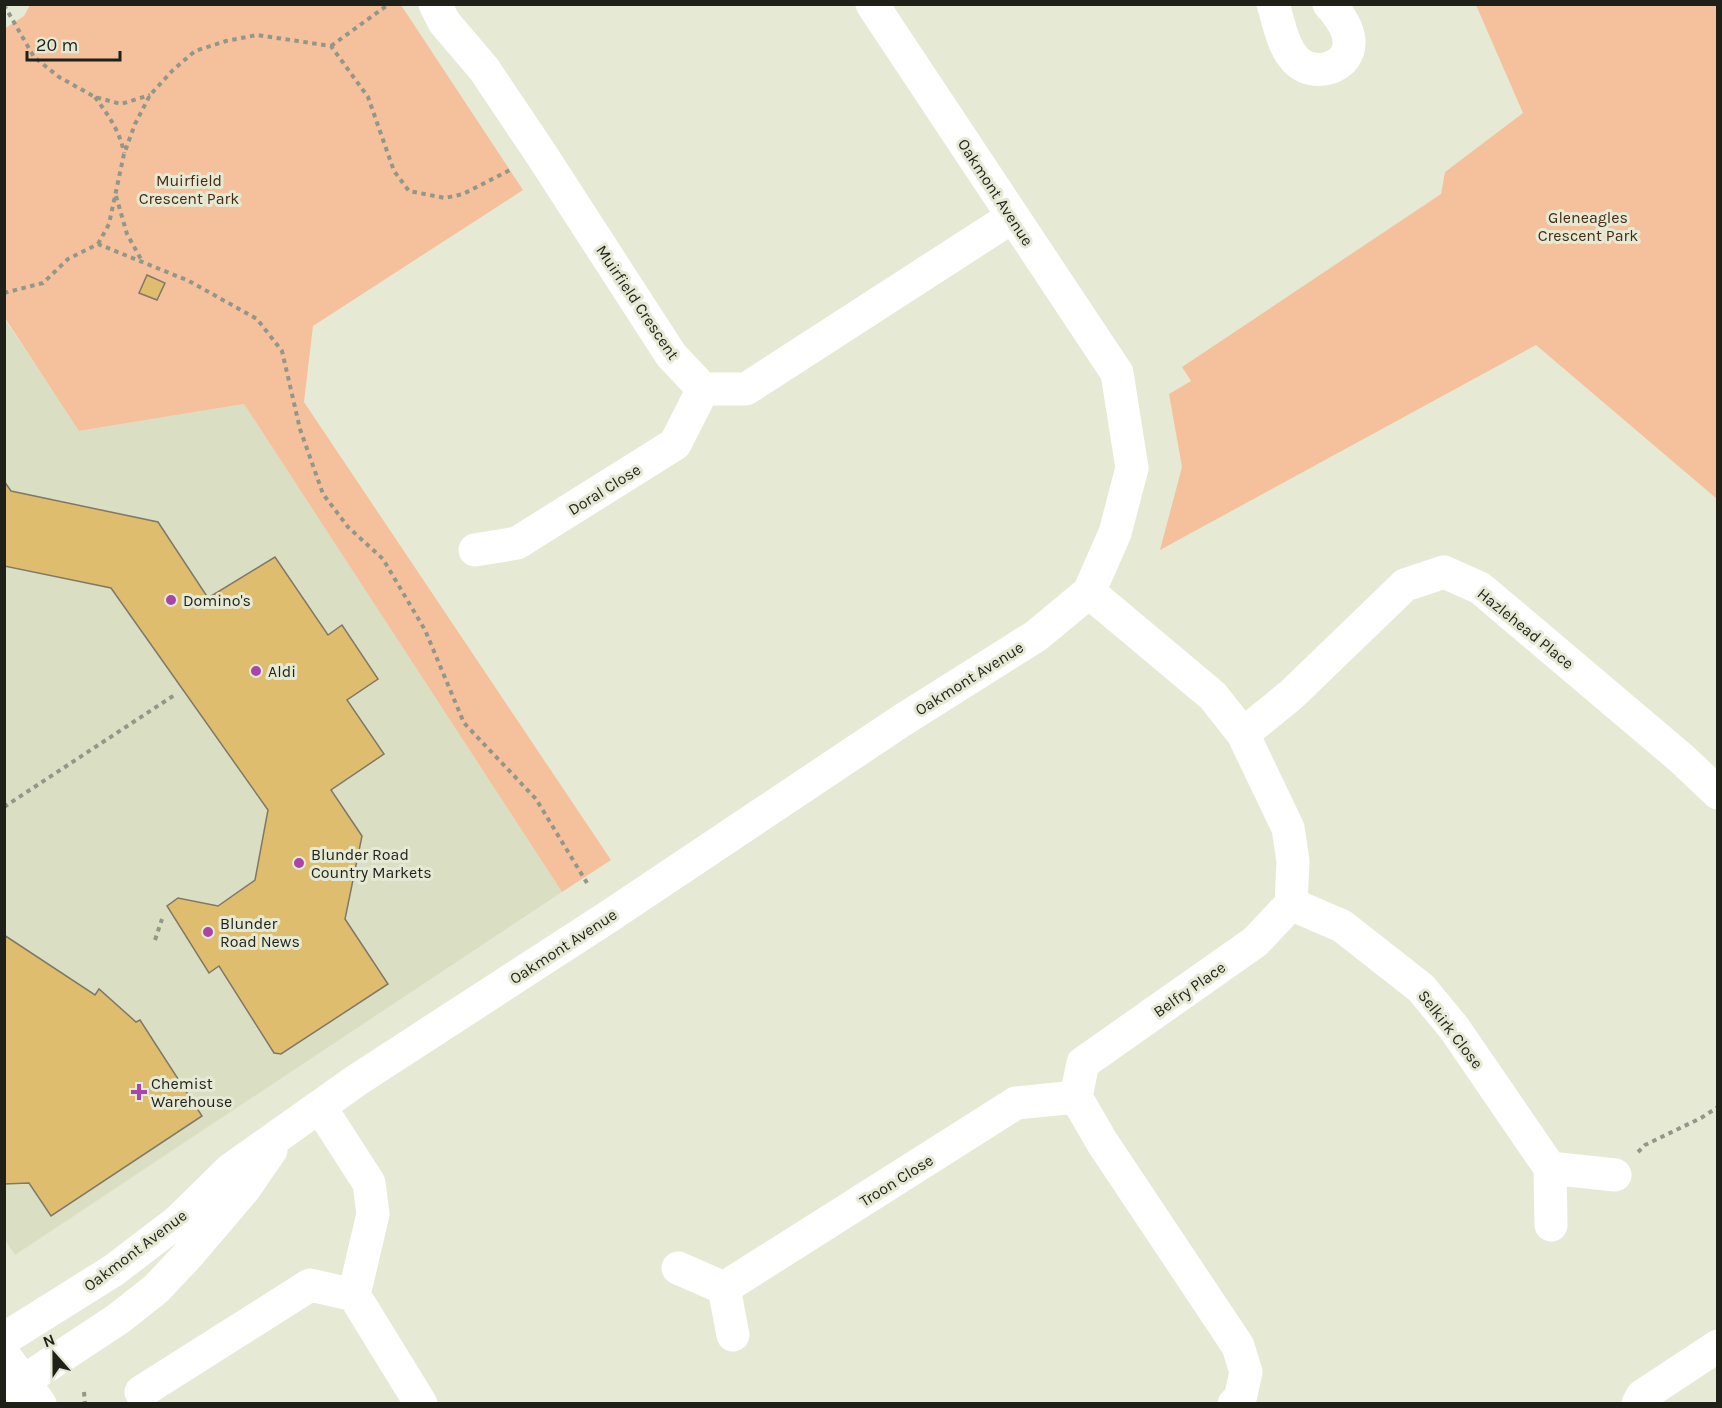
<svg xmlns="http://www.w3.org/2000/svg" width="1722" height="1408" font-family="Karla,sans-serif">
<rect width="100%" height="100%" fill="#e6ead5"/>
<!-- built -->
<path fill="#dadfc3" d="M 4,318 L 80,431 L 244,404 L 562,892 L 15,1255 L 4,1239 Z"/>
<!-- green -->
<path fill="#f5c19d" d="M 30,5 L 401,5 L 523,190 L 313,326 L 304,402 L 611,860 L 562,892 L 244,404 L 79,431 L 5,318 L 4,29 L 24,16 Z
M 1476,5 L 1717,5 L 1717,499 L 1536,345 L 1160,550 L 1182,467 L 1169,394 L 1191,381 L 1182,367 L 1441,194 L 1445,172 L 1523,113 Z"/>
<!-- building -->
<path fill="#dfbd6f" stroke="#807866" stroke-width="1.5" d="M 147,275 L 165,283 L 157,300 L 139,293 Z
M 4,481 L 11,491 L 158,522 L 208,598 L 275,557 L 328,635 L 342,625 L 378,679 L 347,700 L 384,754 L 331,790 L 362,836 L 345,919 L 388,984 L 281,1054 L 274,1053 L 219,966 L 209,973 L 167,906 L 178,898 L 218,906 L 255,880 L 268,810 L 111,588 L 4,566 Z
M 4,935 L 95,995 L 99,989 L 136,1022 L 140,1020 L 202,1116 L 51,1216 L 29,1183 L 4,1184 Z"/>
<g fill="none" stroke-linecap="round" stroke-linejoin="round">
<!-- path -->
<path stroke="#949788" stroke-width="4" stroke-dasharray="4.5 4.5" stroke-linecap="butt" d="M 4,5 L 34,57 L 59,77 L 95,97 L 121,104 L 150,95
M 331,46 L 389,4
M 95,97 C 108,115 120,131 124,153
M 116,196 L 127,234 L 142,261
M 98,244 L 109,224 L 124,154 L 135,124 L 150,95 L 173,70 L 195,51 L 226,41 L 257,35 L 331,46 L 368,97 L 394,171 L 409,191 L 445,198 L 463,194 L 512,169
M 4,293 L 43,283 L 68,259 L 98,244 L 189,281 L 257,319 L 282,351 L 300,429 L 323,494 L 348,527 L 383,559 L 425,630 L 464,723 L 536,799 L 587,883
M 4,807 L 176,694
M 155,940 L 162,919
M 1638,1152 L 1645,1145 L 1701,1118 L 1718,1107
M 84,1392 L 85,1404"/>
<!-- minor -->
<path stroke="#fff" stroke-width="33" d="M 435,4 L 444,22 L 484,69 L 541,154 L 671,355 L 703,389 L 746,389 L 1012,217
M 1273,4 C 1279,23 1283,50 1299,63 C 1314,75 1342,70 1348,50 C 1353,33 1340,16 1329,4
M 475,550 L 517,543 L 675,444 L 703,389
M 1089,592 L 1213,696 L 1243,734 L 1288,828 L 1293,861 L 1291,904 L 1255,942 L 1083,1063 L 1076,1097 L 1102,1142 L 1238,1346 L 1246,1372 L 1240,1399 L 1234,1404
M 1243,734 L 1291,695 L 1405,585 L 1444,572 L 1480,588 L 1681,758 L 1718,793
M 1291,904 L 1342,926 L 1421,988 L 1454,1028 L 1550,1168 L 1615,1175
M 320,1107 L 369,1183 L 373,1214 L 354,1295
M 1550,1168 L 1551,1225
M 678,1268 L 724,1288 L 733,1335
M 724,1288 L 1016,1103 L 1076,1097
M 4,1339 L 114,1270 L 178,1221 L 230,1170 L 357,1080 L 608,917 L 901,721 L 1036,636 L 1089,592 L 1115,533 L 1132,468 L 1117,373 L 872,4
M 141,1392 L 310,1285 L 354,1295 L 421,1404
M 4,1394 L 118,1319 L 156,1289 L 188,1255 L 245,1188 L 271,1150
M 1638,1404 L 1642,1396 L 1718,1346"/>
<!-- major -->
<path stroke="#fff" stroke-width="33" d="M 4,1355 L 40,1404"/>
</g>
<!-- markers -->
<g fill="#a745ac" stroke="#e6ead5" stroke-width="2">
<circle cx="171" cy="600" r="6"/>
<circle cx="256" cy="671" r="6"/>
<circle cx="299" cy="863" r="6"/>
<circle cx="208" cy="932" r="6"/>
<path d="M136 1083h6v6h6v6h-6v6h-6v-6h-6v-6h6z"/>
</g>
<g text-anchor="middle" stroke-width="6" stroke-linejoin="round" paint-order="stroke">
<!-- park labels -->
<g font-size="16" fill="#462a15" stroke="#e6ead5">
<text x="189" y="186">Muirfield<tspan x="189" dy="18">Crescent Park</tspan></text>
<text x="1588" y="223">Gleneagles<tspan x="1588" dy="18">Crescent Park</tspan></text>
</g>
<!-- street labels -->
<g font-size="16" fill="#1f2119" stroke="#e6ead5">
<text transform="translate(996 192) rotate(57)" y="6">Oakmont Avenue</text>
<text transform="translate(638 302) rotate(56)" y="6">Muirfield Crescent</text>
<text transform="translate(604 489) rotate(-32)" y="6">Doral Close</text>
<text transform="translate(1526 628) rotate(39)" y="6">Hazlehead Place</text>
<text transform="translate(969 678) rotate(-32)" y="6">Oakmont Avenue</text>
<text transform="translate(563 946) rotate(-33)" y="6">Oakmont Avenue</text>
<text transform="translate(1189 989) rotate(-35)" y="6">Belfry Place</text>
<text transform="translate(1451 1029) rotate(52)" y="6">Selkirk Close</text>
<text transform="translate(896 1180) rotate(-32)" y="6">Troon Close</text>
<text transform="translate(135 1250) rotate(-37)" y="6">Oakmont Avenue</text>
</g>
<!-- poi labels -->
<g font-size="16" fill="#1f2119" stroke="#e6ead5" text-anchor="start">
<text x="183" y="606">Domino's</text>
<text x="268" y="677">Aldi</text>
<text x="311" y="860">Blunder Road<tspan x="311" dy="18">Country Markets</tspan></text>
<text x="220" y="929">Blunder<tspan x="220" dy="18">Road News</tspan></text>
<text x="151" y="1089">Chemist<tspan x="151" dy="18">Warehouse</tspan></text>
</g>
</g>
<!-- border -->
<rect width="1722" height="1408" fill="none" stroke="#1f2119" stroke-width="12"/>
<!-- north arrow -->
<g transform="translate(54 1354) rotate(339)" stroke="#e6ead5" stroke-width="4.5" paint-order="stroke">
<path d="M0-4.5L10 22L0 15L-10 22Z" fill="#1f2119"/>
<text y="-9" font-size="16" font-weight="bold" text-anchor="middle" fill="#1f2119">N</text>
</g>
<!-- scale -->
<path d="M27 51v9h93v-9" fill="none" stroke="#1f2119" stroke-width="3"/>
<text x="36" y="51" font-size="18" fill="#1f2119" stroke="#e6ead5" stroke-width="4.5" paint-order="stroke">20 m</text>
</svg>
